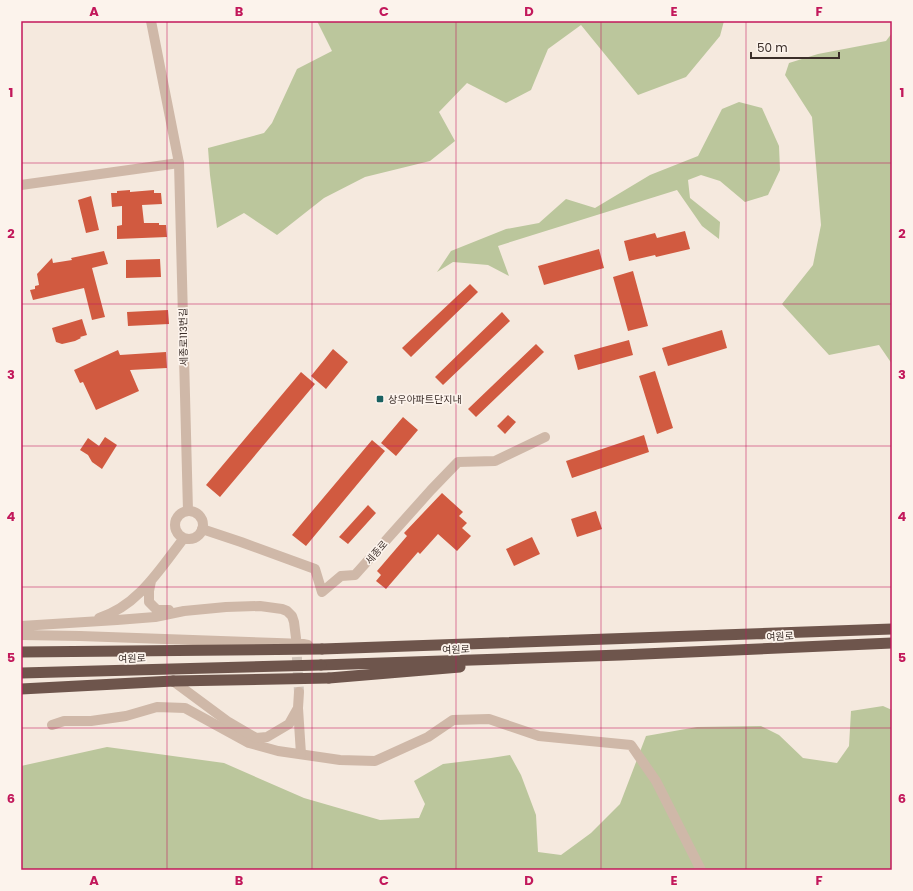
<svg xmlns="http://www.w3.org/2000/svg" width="913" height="891" font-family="Poppins,'Noto Sans KR',sans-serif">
<rect width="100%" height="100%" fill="#f5e9de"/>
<!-- green -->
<path fill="#bbc69c" d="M 317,21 L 724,21 L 720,36 L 686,77 L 638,95 L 581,25 L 548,49 L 531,90 L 506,103 L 467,83 L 439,112 L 455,141 L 430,161 L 365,177 L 324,198 L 277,235 L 244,213 L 217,228 L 210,175 L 208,148 L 264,133 L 272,123 L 297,69 L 332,51 Z
M 892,33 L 892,364 L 879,345 L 829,355 L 782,304 L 813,265 L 821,225 L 812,117 L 785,75 L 789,63 L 818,54 L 886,41 Z
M 739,102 L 762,108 L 779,146 L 780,170 L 768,195 L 745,202 L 720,181 L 701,175 L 688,180 L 690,198 L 720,222 L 719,239 L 702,226 L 677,190 L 498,246 L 509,276 L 488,265 L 453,262 L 437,272 L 451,251 L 506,229 L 539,223 L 566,199 L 595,208 L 650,175 L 698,156 L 722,109 Z
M 883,706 L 892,710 L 892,870 L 21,870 L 21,766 L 107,747 L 224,763 L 304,798 L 380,820 L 419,818 L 425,804 L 414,781 L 443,764 L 491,758 L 510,755 L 521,775 L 536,815 L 538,852 L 561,855 L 591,833 L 620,804 L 646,736 L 697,727 L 761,726 L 779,735 L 803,758 L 837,763 L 849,746 L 851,711 Z"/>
<!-- building -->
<path fill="#d15a40" d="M 130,190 L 130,192 L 154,190 L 154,193 L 161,193 L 162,204 L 142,205 L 144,223 L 159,223 L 159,225 L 166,225 L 167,237 L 117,239 L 117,226 L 122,225 L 122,206 L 112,207 L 111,193 L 117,193 L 117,191 Z
M 91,196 L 99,230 L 86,233 L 78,200 Z
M 685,231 L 690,249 L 656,257 L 655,255 L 629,261 L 624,241 L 655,233 L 657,238 Z
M 599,249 L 604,268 L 544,285 L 538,266 Z
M 104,251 L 108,264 L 92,268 L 105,317 L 92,320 L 84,288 L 33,300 L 30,290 L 35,289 L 35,286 L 39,285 L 37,274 L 52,258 L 53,263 L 72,260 L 71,258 Z
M 160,259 L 161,277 L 126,278 L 126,260 Z
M 633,271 L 648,326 L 628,331 L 613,277 Z
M 470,284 L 478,292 L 411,357 L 402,348 Z
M 168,310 L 169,324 L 128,326 L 127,312 Z
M 502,312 L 510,321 L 443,385 L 435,377 Z
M 82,319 L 87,335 L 80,337 L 81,338 L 75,341 L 62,344 L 56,342 L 52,328 Z
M 722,330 L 727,348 L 668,366 L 662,348 Z
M 629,340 L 633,355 L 578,370 L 574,355 Z
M 536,344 L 544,352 L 476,417 L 468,409 Z
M 333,349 L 348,362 L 326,389 L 311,376 Z
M 118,350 L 120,355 L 166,352 L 167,368 L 130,370 L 139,391 L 96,410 L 83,382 L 80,383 L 74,370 Z
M 655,371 L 673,428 L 657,434 L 639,376 Z
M 301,372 L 315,384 L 220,497 L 206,485 Z
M 508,415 L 516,422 L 505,434 L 497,426 Z
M 403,417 L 418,430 L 396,456 L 381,443 Z
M 644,435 L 649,452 L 572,478 L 566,461 Z
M 105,437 L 117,445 L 102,469 L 92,462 L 88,455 L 80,450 L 88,438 L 99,446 Z
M 372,440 L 385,451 L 306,546 L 292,535 Z
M 442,493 L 463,512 L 459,516 L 467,523 L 462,528 L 471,536 L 457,551 L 438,534 L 420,554 L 418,552 L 386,589 L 376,581 L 381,575 L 377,571 L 407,536 L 404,533 Z
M 368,505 L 376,513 L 348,544 L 339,537 Z
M 596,511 L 602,529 L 577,537 L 571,519 Z
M 532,537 L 540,554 L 514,566 L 506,549 Z"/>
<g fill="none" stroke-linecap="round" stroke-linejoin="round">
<!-- tertiary-tunnel -->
<path stroke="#d0c4ba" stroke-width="10" stroke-dasharray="10 5" stroke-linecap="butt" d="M 296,642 L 299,692"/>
<!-- minor -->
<path stroke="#cfb8a8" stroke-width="10" d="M 21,185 L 179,163
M 202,529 L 241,542 L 315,569 L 322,592 L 341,576 L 355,575 L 431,490 L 458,462 L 495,461 L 545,437
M 52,725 L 64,721 L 91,721 L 126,716 L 157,707 L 185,708 L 249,743 L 278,751 L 340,760 L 375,761 L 428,737 L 453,720 L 489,719 L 539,736 L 631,745 L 656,781 L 701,870"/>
<!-- tertiary -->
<path stroke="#cfb8a8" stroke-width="10" d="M 151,21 L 179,163 L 188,511
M175 525a14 14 0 1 1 28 0a14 14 0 1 1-28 0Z
M 151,581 L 149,591 L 149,602 L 157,610 L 169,610
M 99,618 C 138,606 160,569 184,538
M 21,626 L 117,620 L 155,617 L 184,611 L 226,607 L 260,606 L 282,609 L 287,611 L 292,616 L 294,622 L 296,638
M 21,635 L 80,636
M 173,681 L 227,721 L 256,738 L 267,737 L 289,724 L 298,708 L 299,692
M 298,708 L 301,754"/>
<!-- trunk -->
<path stroke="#6e554c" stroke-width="11" d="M 322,649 L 892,629
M 321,665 L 621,655 L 892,643
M 329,678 L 460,667
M 21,689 L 173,681"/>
<!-- tertiary-bridge -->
<path stroke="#cfb8a8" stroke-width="10" d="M 80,636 L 277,643 L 303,644 L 308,645"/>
<!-- trunk-bridge -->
<path stroke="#6e554c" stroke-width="11" d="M 21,652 L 322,649
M 21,673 L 321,665
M 173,681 L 329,678"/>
</g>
<!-- grid -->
<path fill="none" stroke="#c2185b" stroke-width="1" stroke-opacity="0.55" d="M 167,21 L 167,870M 312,21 L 312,870M 456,21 L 456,870M 601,21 L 601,870M 746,21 L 746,870M 21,163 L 892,163M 21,304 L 892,304M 21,446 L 892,446M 21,587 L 892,587M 21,728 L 892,728"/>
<!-- markers -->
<rect fill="#1a6161" stroke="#fcf3ec" stroke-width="1.5" x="376" y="395" width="8" height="8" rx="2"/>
<g text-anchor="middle" stroke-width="3.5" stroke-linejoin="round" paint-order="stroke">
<!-- street labels -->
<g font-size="10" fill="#3b2e29" stroke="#fcf3ec">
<text transform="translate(183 337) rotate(-91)" y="4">세종로113번길</text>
<text transform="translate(376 552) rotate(-49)" y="4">세종로</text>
<text transform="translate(780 636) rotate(-3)" y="4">여원로</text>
<text transform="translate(456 649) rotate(-2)" y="4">여원로</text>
<text transform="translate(132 658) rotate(-2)" y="4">여원로</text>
</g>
<!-- poi labels -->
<g font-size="10" fill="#3b2e29" stroke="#fcf3ec" text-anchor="start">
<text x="388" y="403">상우아파트단지내</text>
</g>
</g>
<!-- border -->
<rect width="913" height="891" fill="none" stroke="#fcf3ec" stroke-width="44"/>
<!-- scale -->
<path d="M751 52v6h88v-6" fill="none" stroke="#3b2e29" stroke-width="2"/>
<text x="757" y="52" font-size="12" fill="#3b2e29" stroke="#fcf3ec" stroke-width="3" paint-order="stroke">50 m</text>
<rect x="22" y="22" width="869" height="847" fill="none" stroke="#c2185b" stroke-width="1.5"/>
<g font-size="13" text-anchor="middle" font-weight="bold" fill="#c2185b">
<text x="94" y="16">A</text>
<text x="239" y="16">B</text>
<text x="384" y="16">C</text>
<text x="529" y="16">D</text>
<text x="674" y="16">E</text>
<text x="819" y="16">F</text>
<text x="11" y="97">1</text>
<text x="902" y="97">1</text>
<text x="11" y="238">2</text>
<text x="902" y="238">2</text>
<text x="11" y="379">3</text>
<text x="902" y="379">3</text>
<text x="11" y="521">4</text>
<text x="902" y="521">4</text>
<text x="11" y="662">5</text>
<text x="902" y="662">5</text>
<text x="11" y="803">6</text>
<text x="902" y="803">6</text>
<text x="94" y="885">A</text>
<text x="239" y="885">B</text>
<text x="384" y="885">C</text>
<text x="529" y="885">D</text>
<text x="674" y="885">E</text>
<text x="819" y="885">F</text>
</g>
</svg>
